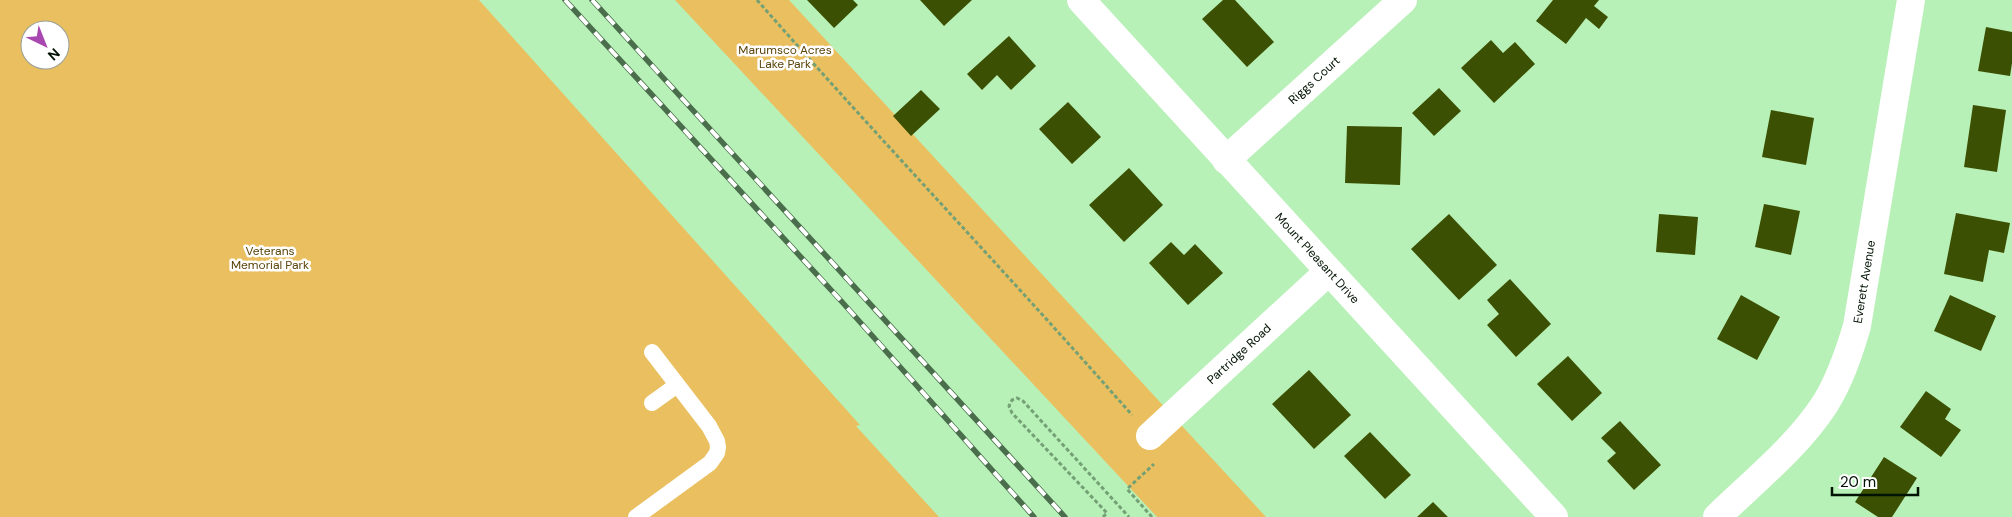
<svg xmlns="http://www.w3.org/2000/svg" width="2012" height="517" font-family="'DM Sans',sans-serif">
<rect width="100%" height="100%" fill="#b7f1b7"/>
<!-- green -->
<path fill="#eabf5f" fill-rule="evenodd" d="M 0,0 L 479,0 L 860,425 L 856,426 L 939,517 L 0,517 ZM 30,30 L 60,30 L 60,60 L 30,60 Z
M 675,0 L 789,0 L 1266,517 L 1157,517 Z"/>
<!-- building -->
<path fill="#3c5003" d="M 807,0 L 853,0 L 858,5 L 834,28 Z
M 920,0 L 972,0 L 944,26 Z
M 1223,0 L 1235,0 L 1274,42 L 1247,67 L 1202,19 Z
M 1553,0 L 1599,0 L 1594,6 L 1608,17 L 1599,29 L 1586,18 L 1566,44 L 1536,21 Z
M 1986,27 L 2012,32 L 2012,63 L 2010,76 L 1978,71 Z
M 1009,36 L 1036,66 L 1011,90 L 997,75 L 982,90 L 967,74 Z
M 1491,40 L 1503,53 L 1515,42 L 1535,64 L 1494,103 L 1461,68 Z
M 1439,88 L 1461,111 L 1434,136 L 1412,113 Z
M 921,90 L 940,109 L 911,136 L 893,116 Z
M 1068,102 L 1101,137 L 1072,164 L 1039,129 Z
M 1973,105 L 2006,110 L 1997,172 L 1964,167 Z
M 1771,110 L 1814,118 L 1806,165 L 1762,157 Z
M 1347,126 L 1402,127 L 1400,185 L 1345,183 Z
M 1129,168 L 1163,205 L 1124,242 L 1089,205 Z
M 1764,204 L 1800,211 L 1791,255 L 1755,247 Z
M 1956,213 L 2010,223 L 2004,253 L 1989,250 L 1983,282 L 1944,274 Z
M 1449,214 L 1497,265 L 1459,300 L 1411,249 Z
M 1659,214 L 1698,217 L 1695,255 L 1656,252 Z
M 1171,242 L 1184,255 L 1195,244 L 1223,273 L 1188,305 L 1149,263 Z
M 1510,279 L 1551,324 L 1516,357 L 1487,325 L 1499,314 L 1487,300 Z
M 1741,295 L 1780,317 L 1757,360 L 1717,339 Z
M 1950,295 L 1996,316 L 1981,351 L 1934,331 Z
M 1568,356 L 1602,393 L 1572,421 L 1537,384 Z
M 1309,370 L 1351,415 L 1314,449 L 1272,404 Z
M 1926,391 L 1951,409 L 1945,419 L 1961,430 L 1941,457 L 1900,427 Z
M 1620,421 L 1661,465 L 1634,490 L 1607,461 L 1616,453 L 1601,438 Z
M 1370,432 L 1411,475 L 1385,499 L 1344,456 Z
M 1884,457 L 1917,478 L 1892,517 L 1878,517 L 1855,502 Z
M 1433,502 L 1448,517 L 1417,517 Z"/>
<g fill="none" stroke-linecap="round" stroke-linejoin="round">
<!-- path -->
<path stroke="#74a075" stroke-width="3" stroke-dasharray="4 2.5" stroke-linecap="butt" d="M 757,0 C 880,140 1009,275 1132,415
M 1103,517 L 1107,513 L 1012,413 L 1009,406 L 1012,400 L 1017,398 L 1023,401 L 1129,517
M 1152,517 L 1127,489 L 1154,464"/>
<!-- lane -->
<path stroke="#fff" stroke-width="16" d="M 652,403 L 677,385
M 636,517 L 710,463 L 717,453 L 718,447 L 717,441 L 709,426 L 652,352"/>
<!-- street -->
<g stroke="#fff" stroke-width="28">
<path id="s1" d="M 1081,0 L 1554,517"/>
<path id="s2" d="M 1226,160 L 1403,0"/>
<path id="s3" d="M 1150,436 L 1328,272"/>
<path id="s4" d="M 1717,517 C 1754,481 1797,447 1825,404 C 1840,380 1849,353 1857,326 L 1911,0"/>
</g>
<!-- rail casing -->
<g stroke="#4a6d4c" stroke-width="5.5">
<path id="rail" d="M 565,0 L 843,303 L 1034,517
M 592,0 L 1065,517"/>
</g>
<!-- rail -->
<use href="#rail" stroke="#fff" stroke-width="4" stroke-dasharray="11" stroke-linecap="butt"/>
</g>
<g text-anchor="middle" stroke-width="5" stroke-linejoin="round" paint-order="stroke">
<!-- park labels -->
<g font-size="12" fill="#5b450b" stroke="#fff">
<text x="785" y="54">Marumsco Acres<tspan x="785" dy="14">Lake Park</tspan></text>
<text x="270" y="255">Veterans<tspan x="270" dy="14">Memorial Park</tspan></text>
</g>
<!-- street labels -->
<g font-size="12" fill="#001202" stroke="#fff">
<text dy="4" stroke="none"><textPath href="#s2" startOffset="119">Riggs Court</textPath></text>
<text dy="4" stroke="none"><textPath href="#s1" startOffset="350">Mount Pleasant Drive</textPath></text>
<text dy="4" stroke="none"><textPath href="#s4" startOffset="286">Everett Avenue</textPath></text>
<text dy="4" stroke="none"><textPath href="#s3" startOffset="121">Partridge Road</textPath></text>
</g>
</g>
<!-- north arrow -->
<g transform="translate(45 45) rotate(137)"><circle r="24" fill="#ffffff" stroke="#99a09a"/>
<path d="M0-4L9 19L0 12L-9 19Z" fill="#a847af"/>
<text y="-8" font-size="14" font-weight="bold" text-anchor="middle" fill="#001202">N</text>
</g>
<!-- scale -->
<path d="M1832 487v8h86v-8" fill="none" stroke="#001202" stroke-width="2.5"/>
<text x="1840" y="487" font-size="15" fill="#001202" stroke="#ffffff" stroke-width="4" paint-order="stroke">20 m</text>
</svg>
